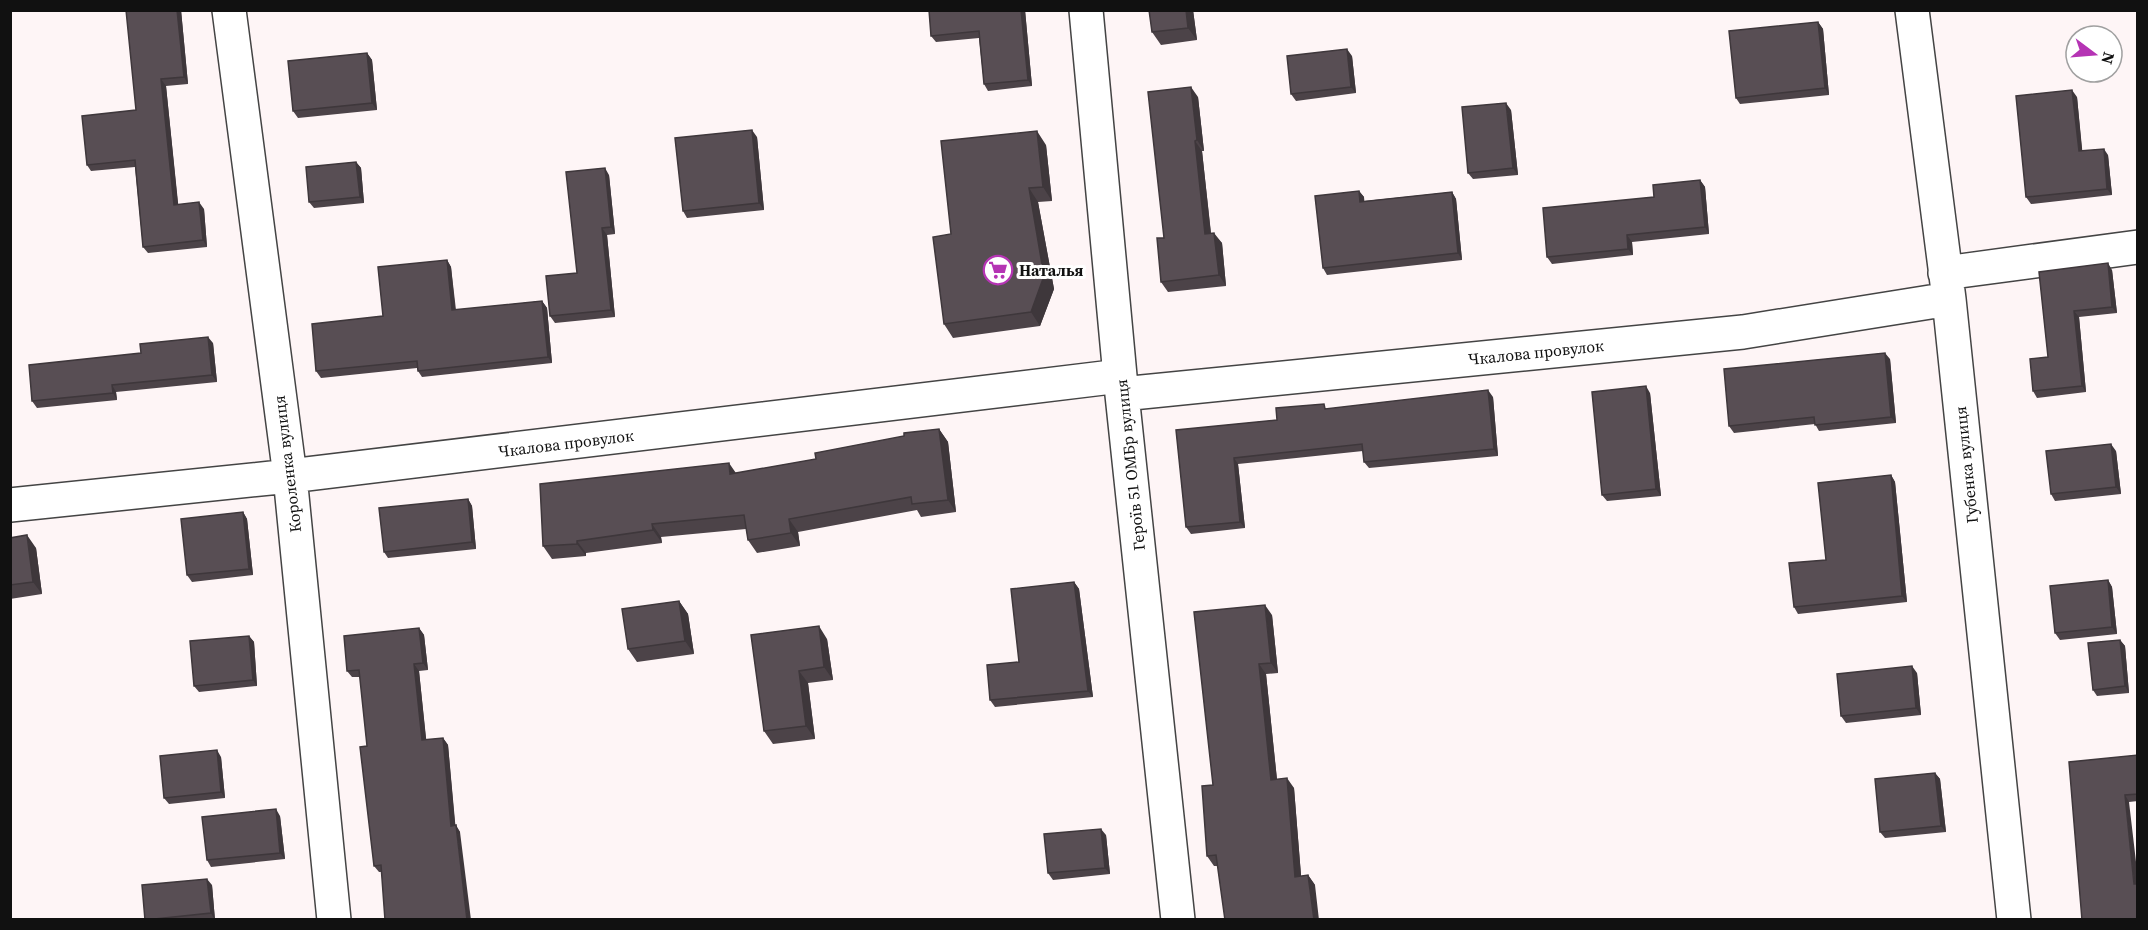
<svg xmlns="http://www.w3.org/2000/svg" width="2148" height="930" font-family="'Source Serif 4',serif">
<rect width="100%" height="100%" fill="#fef5f6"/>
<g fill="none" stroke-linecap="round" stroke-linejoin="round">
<!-- minor casing -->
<g stroke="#444" stroke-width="36">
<path id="minor" d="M 229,10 L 290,476 L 334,920
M 1086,10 L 1120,376 L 1178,920
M 1912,10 L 1949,299 L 2014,920
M 1945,273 L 2138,247
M 1122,394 L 1743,332 L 1949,299
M 10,505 L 290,476 L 1120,376"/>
</g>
<!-- minor -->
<use href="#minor" stroke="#fff" stroke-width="33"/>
</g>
<!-- wall -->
<path fill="#4c4348" d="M 181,10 L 188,84 L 166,86 L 178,205 L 204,209 L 207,247 L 148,253 L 143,247 L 135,167 L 91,171 L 87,165 L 136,110 Z
M 929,10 L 1025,10 L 1032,86 L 988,91 L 984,84 L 979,38 L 936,42 L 931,36 Z
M 1149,10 L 1193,10 L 1197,40 L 1161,45 L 1152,32 Z
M 1818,22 L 1823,29 L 1829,95 L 1740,104 L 1736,98 Z
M 367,53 L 372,60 L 377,110 L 298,118 L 293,111 Z
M 1352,56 L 1356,93 L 1296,101 L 1291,94 Z
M 1198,97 L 1204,151 L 1202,151 L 1211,233 L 1222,243 L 1226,286 L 1168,292 L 1161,282 L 1164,238 Z
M 2077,97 L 2082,151 L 2108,155 L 2112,195 L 2031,204 L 2026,197 Z
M 1511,110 L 1518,175 L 1473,179 L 1468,173 Z
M 757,137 L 764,210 L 687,218 L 683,211 Z
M 1046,145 L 1052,201 L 1038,202 L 1054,289 L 1040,326 L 953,338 L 944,324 L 951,234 Z
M 356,162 L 361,168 L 364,203 L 314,208 L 309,202 Z
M 609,175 L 615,234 L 607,235 L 615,317 L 555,323 L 550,316 L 577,273 Z
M 1700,180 L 1705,187 L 1709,234 L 1632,242 L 1633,255 L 1552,264 L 1547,257 L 1654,197 Z
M 1359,191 L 1364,197 L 1364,201 L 1452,192 L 1456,199 L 1462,260 L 1327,275 L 1323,268 Z
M 447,260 L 451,267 L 456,310 L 542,301 L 547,308 L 552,363 L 422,377 L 418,371 L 417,368 L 321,378 L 316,371 L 383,316 Z
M 2112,270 L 2117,313 L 2079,317 L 2086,392 L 2037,398 L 2033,391 L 2048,357 L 2039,272 Z
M 213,343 L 217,382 L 116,392 L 117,400 L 37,408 L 32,401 L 141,353 Z
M 1890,359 L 1896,423 L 1819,431 L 1815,424 L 1734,433 L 1729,426 Z
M 1650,393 L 1661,496 L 1607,501 L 1602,495 Z
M 1493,397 L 1498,456 L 1369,468 L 1364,462 L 1363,451 L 1238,464 L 1245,528 L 1191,534 L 1186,527 L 1176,430 L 1277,420 L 1328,409 Z
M 939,429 L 948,442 L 956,512 L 921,517 L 917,510 L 798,532 L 800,546 L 757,553 L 748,540 L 746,529 L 661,537 L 662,543 L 586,553 L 586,556 L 552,559 L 543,546 L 736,473 L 816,459 L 904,436 Z
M 2116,451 L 2121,494 L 2055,501 L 2051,494 Z
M 1891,475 L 1895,482 L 1907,602 L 1798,614 L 1794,607 L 1826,560 Z
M 468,499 L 472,506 L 476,549 L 388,558 L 384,552 Z
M 243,512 L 247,519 L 253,575 L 192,582 L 187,575 Z
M 10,538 L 36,548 L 42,594 L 10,599 Z
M 2108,580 L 2112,587 L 2117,634 L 2060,640 L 2055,633 Z
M 1074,582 L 1079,589 L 1093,697 L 995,707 L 990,700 L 1019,662 Z
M 679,601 L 688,614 L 694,654 L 637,662 L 628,649 Z
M 1272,615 L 1278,673 L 1266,674 L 1277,779 L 1294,788 L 1301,876 L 1308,875 L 1315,885 L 1218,866 L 1214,866 L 1207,856 L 1213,785 Z
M 419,628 L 424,635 L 428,670 L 419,671 L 426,740 L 443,738 L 448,745 L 455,825 L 460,832 L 381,872 L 379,872 L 374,866 L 367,746 L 360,677 L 352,677 L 347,671 Z
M 751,635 L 827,639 L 833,680 L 808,683 L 815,739 L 773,744 L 764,731 Z
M 249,636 L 254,642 L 257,686 L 199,692 L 194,686 Z
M 2120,640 L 2125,646 L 2129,693 L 2097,696 L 2093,690 Z
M 1917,673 L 1921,715 L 1846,723 L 1841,716 Z
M 2138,755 L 2138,801 L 2129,802 L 2082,920 Z
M 221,757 L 225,798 L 169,804 L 164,798 Z
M 1935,773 L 1940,779 L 1946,832 L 1885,838 L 1880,832 Z
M 280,816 L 285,859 L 211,867 L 207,860 Z
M 1106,835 L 1110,874 L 1053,880 L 1048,873 Z
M 212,885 L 215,920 L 145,920 Z"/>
<!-- shaded-wall -->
<path fill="#3e373b" d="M 177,10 L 181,10 L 188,84 L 184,77 Z
M 1021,10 L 1025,10 L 1032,86 L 1028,80 Z
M 1186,10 L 1193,10 L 1197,40 L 1188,28 Z
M 1818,22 L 1823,29 L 1829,95 L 1825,88 Z
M 1347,49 L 1352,56 L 1356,93 L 1351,87 Z
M 367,53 L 372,60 L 377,110 L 372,103 Z
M 161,79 L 166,86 L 179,212 L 174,205 Z
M 1191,87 L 1198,97 L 1204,151 L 1197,140 Z
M 2072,90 L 2077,97 L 2083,158 L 2079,151 Z
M 1506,103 L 1511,110 L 1518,175 L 1513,168 Z
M 752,130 L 757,137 L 764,210 L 759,203 Z
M 1037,131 L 1046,145 L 1052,201 L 1043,187 Z
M 1195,141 L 1202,151 L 1212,244 L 1205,234 Z
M 2104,149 L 2108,155 L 2112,195 L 2107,189 Z
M 356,162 L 361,168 L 364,203 L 360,197 Z
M 605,168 L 609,175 L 615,234 L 611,227 Z
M 1700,180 L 1705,187 L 1709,234 L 1705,227 Z
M 1029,188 L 1038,202 L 1054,289 L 1040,326 L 1031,312 Z
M 1359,191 L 1364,197 L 1365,208 L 1360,202 Z
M 1452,192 L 1456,199 L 1462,260 L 1458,253 Z
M 199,202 L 204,209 L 207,247 L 203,240 Z
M 602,228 L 607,235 L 615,317 L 611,310 Z
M 1214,233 L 1222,243 L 1226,286 L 1219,275 Z
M 1627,235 L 1632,242 L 1633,255 L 1628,249 Z
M 447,260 L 451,267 L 456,317 L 452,310 Z
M 2108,263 L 2112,270 L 2117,313 L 2112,307 Z
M 542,301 L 547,308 L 552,363 L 548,357 Z
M 2074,311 L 2079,317 L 2086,392 L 2082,386 Z
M 208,337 L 213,343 L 217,382 L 212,375 Z
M 1885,353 L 1890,359 L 1896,423 L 1891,417 Z
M 112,385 L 116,392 L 117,400 L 113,393 Z
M 1646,386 L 1650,393 L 1661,496 L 1656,489 Z
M 1488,390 L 1493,397 L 1498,456 L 1494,449 Z
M 939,429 L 948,442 L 956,512 L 948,500 Z
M 2111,444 L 2116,451 L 2121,494 L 2116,487 Z
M 1234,458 L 1238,464 L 1245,528 L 1240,522 Z
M 729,463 L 738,476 L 730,474 Z
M 1891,475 L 1895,482 L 1907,602 L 1902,596 Z
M 468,499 L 472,506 L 476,549 L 472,542 Z
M 243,512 L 247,519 L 253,575 L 249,569 Z
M 789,519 L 798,532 L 800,546 L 791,533 Z
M 652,524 L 661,537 L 662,543 L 653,530 Z
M 27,535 L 36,548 L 42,594 L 33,582 Z
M 577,541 L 586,553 L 586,556 L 577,544 Z
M 2108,580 L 2112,587 L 2117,634 L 2112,627 Z
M 1074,582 L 1079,589 L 1093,697 L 1088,691 Z
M 679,601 L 688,614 L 694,654 L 685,641 Z
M 1265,605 L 1272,615 L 1278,673 L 1271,663 Z
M 819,626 L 827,639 L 833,680 L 824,667 Z
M 419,628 L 424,635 L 428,670 L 423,663 Z
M 249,636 L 254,642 L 257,686 L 253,680 Z
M 2120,640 L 2125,646 L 2129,693 L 2125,686 Z
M 414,664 L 419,671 L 427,747 L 422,740 Z
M 1259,664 L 1266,674 L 1278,790 L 1271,780 Z
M 1912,666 L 1917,673 L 1921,715 L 1916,708 Z
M 799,671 L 808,683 L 815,739 L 806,726 Z
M 443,738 L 448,745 L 456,832 L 451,826 Z
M 217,750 L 221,757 L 225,798 L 221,792 Z
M 1935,773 L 1940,779 L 1946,832 L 1941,826 Z
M 1287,778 L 1294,788 L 1302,887 L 1295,877 Z
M 2125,795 L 2129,802 L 2138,879 L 2138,889 L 2134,884 Z
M 276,809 L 280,816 L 285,859 L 280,853 Z
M 456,825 L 460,832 L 471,920 L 467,920 Z
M 1101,829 L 1106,835 L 1110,874 L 1105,868 Z
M 1308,875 L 1315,885 L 1319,920 L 1314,920 Z
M 207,879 L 212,885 L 215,920 L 211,913 Z"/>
<!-- building -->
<path fill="#584e54" stroke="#3e373b" stroke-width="1.5" d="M 126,10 L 177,10 L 184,77 L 161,79 L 174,205 L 199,202 L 203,240 L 143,247 L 135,160 L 87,165 L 82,116 L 136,110 Z
M 929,10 L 1021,10 L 1028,80 L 984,84 L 979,31 L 931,36 Z
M 1149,10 L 1186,10 L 1188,28 L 1152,32 Z
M 1818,22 L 1825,88 L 1736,98 L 1729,31 Z
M 1347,49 L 1351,87 L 1291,94 L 1287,56 Z
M 367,53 L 372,103 L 293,111 L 288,61 Z
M 1191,87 L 1197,140 L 1195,141 L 1205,234 L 1214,233 L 1219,275 L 1161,282 L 1157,238 L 1164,238 L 1148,92 Z
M 2072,90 L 2079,151 L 2104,149 L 2107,189 L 2026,197 L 2016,96 Z
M 1506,103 L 1513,168 L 1468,173 L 1462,107 Z
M 752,130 L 759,203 L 683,211 L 675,138 Z
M 1037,131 L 1043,187 L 1029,188 L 1044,276 L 1031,312 L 944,324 L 933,237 L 951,234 L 941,141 Z
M 356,162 L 360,197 L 309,202 L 306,167 Z
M 605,168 L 611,227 L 602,228 L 611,310 L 550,316 L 546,276 L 577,273 L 566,172 Z
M 1700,180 L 1705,227 L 1627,235 L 1628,249 L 1547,257 L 1543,208 L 1654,197 L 1653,185 Z
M 1359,191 L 1360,202 L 1452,192 L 1458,253 L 1323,268 L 1315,196 Z
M 447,260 L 452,310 L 542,301 L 548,357 L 418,371 L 417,361 L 316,371 L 312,324 L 383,316 L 378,267 Z
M 2108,263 L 2112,307 L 2074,311 L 2082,386 L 2033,391 L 2030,359 L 2048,357 L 2039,272 Z
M 208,337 L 212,375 L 112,385 L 113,393 L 32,401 L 29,365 L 141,353 L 140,344 Z
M 1885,353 L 1891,417 L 1815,425 L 1814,417 L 1729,426 L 1724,369 Z
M 1646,386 L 1656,489 L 1602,495 L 1592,392 Z
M 1488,390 L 1494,449 L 1364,462 L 1362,444 L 1234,458 L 1240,522 L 1186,527 L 1176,430 L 1277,420 L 1276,408 L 1324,404 L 1325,409 Z
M 939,429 L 948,500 L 912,504 L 911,497 L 789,519 L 791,533 L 748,540 L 744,515 L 652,524 L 653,530 L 577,541 L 577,544 L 543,546 L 540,484 L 729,463 L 730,474 L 816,459 L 815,453 L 904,436 L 904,433 Z
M 2111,444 L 2116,487 L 2051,494 L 2046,451 Z
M 1891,475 L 1902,596 L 1794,607 L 1789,563 L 1826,560 L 1818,483 Z
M 468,499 L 472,542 L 384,552 L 379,508 Z
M 243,512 L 249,569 L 187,575 L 181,519 Z
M 27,535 L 33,582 L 10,585 L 10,538 Z
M 2108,580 L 2112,627 L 2055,633 L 2050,586 Z
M 1074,582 L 1088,691 L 990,700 L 987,665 L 1019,662 L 1011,589 Z
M 679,601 L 685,641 L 628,649 L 622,609 Z
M 1265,605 L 1271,663 L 1259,664 L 1271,780 L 1287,778 L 1295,877 L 1308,875 L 1314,920 L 1225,920 L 1216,855 L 1207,856 L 1202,786 L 1213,785 L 1194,612 Z
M 819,626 L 824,667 L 799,671 L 806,726 L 764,731 L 751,635 Z
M 419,628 L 423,663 L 414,664 L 422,740 L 443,738 L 451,826 L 456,825 L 467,920 L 385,920 L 381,865 L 374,866 L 360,747 L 367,746 L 359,670 L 347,671 L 344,636 Z
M 249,636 L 253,680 L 194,686 L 190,641 Z
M 2120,640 L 2125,686 L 2093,690 L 2088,643 Z
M 1912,666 L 1916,708 L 1841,716 L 1837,674 Z
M 217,750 L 221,792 L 164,798 L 160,756 Z
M 2138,755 L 2138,794 L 2125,795 L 2134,884 L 2138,884 L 2138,920 L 2082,920 L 2069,762 Z
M 1935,773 L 1941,826 L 1880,832 L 1875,779 Z
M 276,809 L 280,853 L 207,860 L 202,817 Z
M 1101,829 L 1105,868 L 1048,873 L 1044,834 Z
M 207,879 L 211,913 L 145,920 L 142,885 Z"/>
<!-- icons -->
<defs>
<g id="supermarket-ring" transform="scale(1.5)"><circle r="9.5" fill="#fff" stroke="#b534b4" stroke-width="1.5"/><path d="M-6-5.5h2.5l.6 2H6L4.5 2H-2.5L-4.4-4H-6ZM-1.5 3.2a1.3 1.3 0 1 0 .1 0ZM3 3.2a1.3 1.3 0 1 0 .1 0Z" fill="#b534b4"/></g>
</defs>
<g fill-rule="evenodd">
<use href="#supermarket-ring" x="998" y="270"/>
</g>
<g text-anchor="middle" stroke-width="6" stroke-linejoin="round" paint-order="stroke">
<!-- poi labels -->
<g font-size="16" font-weight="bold" fill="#111" stroke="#fff" text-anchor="start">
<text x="1019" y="276">Наталья</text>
</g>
<!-- street labels -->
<g font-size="16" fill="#111" stroke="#fff">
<text transform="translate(1536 352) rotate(-6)" y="6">Чкалова провулок</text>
<text transform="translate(566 443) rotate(-7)" y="6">Чкалова провулок</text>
<text transform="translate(287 464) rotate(-97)" y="6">Короленка вулиця</text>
<text transform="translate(1130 465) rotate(-96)" y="6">Героїв 51 ОМБр вулиця</text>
<text transform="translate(1966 465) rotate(-96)" y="6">Губенка вулиця</text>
</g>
</g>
<!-- border -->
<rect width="2148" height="930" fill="none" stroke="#111111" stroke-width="24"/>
<!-- north arrow -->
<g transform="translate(2094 54) rotate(106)"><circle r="28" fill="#ffffff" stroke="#a0a0a0" stroke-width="1.5"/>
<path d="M0-4.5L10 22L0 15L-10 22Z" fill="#b534b4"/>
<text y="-9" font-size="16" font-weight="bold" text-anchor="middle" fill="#111111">N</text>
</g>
</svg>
